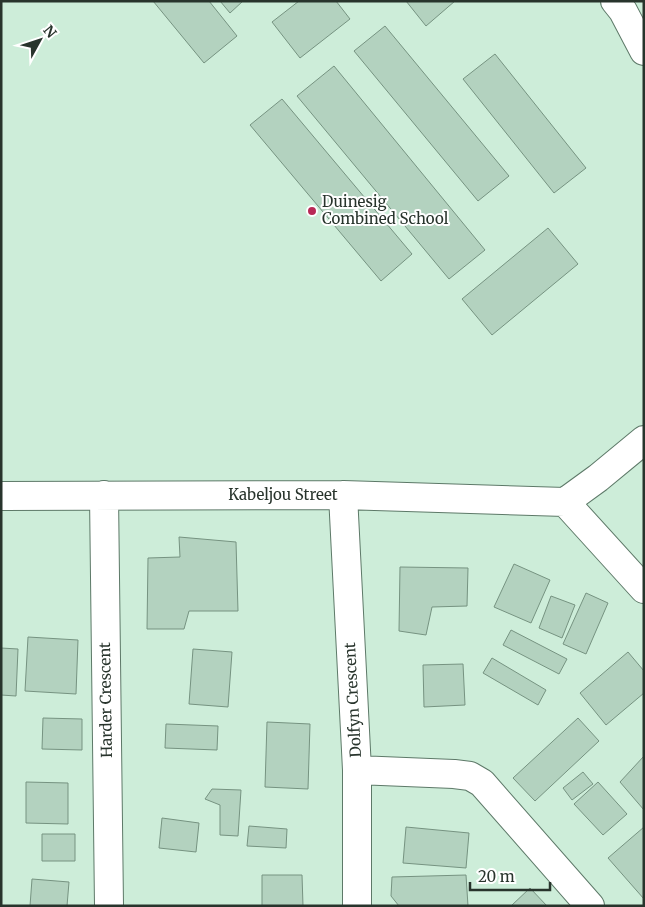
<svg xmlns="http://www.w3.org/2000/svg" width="645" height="907" font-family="Merriweather,serif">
<rect width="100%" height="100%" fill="#cdedd9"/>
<!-- building -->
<path fill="#b3d2bf" stroke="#769381" d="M 153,1 L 209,1 L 237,36 L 204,63 Z
M 220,1 L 243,1 L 230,13 Z
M 299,1 L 336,1 L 350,19 L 300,58 L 272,22 Z
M 406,1 L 455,1 L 426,26 Z
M 385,26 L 509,176 L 478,201 L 354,51 Z
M 495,54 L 586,168 L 554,193 L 463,79 Z
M 334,66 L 485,250 L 449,279 L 297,96 Z
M 282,99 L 412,254 L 381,281 L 250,125 Z
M 548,228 L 578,264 L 492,335 L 462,299 Z
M 179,537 L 236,542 L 238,611 L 189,611 L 184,629 L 147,629 L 148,558 L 180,557 Z
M 514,564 L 550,580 L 531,623 L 494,607 Z
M 400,567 L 468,568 L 467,606 L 432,607 L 426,635 L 399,631 Z
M 586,593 L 608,603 L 586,654 L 563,644 Z
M 551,596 L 575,605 L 562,638 L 539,628 Z
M 511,630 L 567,659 L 559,674 L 503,645 Z
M 28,637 L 78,640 L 76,694 L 25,691 Z
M 1,648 L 18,649 L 16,696 L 1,695 Z
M 193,649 L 232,652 L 228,707 L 189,704 Z
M 628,652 L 644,671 L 644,693 L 606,725 L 580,693 Z
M 492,658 L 546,690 L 538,705 L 483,673 Z
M 463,664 L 465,705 L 424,707 L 423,665 Z
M 43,718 L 82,719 L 82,750 L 42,749 Z
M 578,718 L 599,741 L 535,801 L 513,778 Z
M 267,722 L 310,724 L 308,789 L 265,787 Z
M 166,724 L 218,726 L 217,750 L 165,748 Z
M 644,756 L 644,810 L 620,782 Z
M 583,772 L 593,784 L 572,800 L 563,788 Z
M 26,782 L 68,783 L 68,824 L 26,823 Z
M 598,782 L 627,814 L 603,835 L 574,804 Z
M 212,789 L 241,790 L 238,836 L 220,835 L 220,805 L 205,799 Z
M 162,818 L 199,823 L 196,852 L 159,848 Z
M 249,826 L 287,829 L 286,848 L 247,846 Z
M 406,827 L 469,833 L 466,868 L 403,863 Z
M 644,827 L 644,899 L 608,858 Z
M 42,834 L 75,834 L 75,861 L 42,861 Z
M 262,875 L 302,875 L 303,906 L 262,906 Z
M 466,875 L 468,906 L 399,906 L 391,896 L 392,877 Z
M 32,879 L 69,882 L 67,906 L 30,906 Z
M 530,888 L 547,906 L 511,906 Z"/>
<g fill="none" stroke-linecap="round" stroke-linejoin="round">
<!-- minor casing -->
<g stroke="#5d7968" stroke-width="30">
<path id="minor" d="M 615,1 L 623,11 L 644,51
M 104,495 L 109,906
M 343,495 L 357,770 L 357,906
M 1,496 L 343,495 L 565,502
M 565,502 L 644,589
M 565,502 L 598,478 L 644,440
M 357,770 L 454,774 L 470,776 L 482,783 L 590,906"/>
</g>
<!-- minor -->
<use href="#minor" stroke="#fff" stroke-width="28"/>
</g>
<!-- markers -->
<circle fill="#b82956" stroke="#fff" stroke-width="2" cx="312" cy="211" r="5"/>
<g text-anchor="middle" stroke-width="4" stroke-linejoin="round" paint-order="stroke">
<!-- poi labels -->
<g font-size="15" fill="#28342c" stroke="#fff" text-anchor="start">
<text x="322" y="207">Duinesig<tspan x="322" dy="17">Combined School</tspan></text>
</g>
<!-- street labels -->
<g font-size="15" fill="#28342c" stroke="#fff">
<text x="283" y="500">Kabeljou Street</text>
<text transform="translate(106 700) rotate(-91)" y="5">Harder Crescent</text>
<text transform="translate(353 700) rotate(-93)" y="5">Dolfyn Crescent</text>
</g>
</g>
<!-- border -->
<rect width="645" height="907" fill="none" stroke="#28342c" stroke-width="5"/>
<!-- north arrow -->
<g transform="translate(40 40) rotate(50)" stroke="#ffffff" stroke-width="4" paint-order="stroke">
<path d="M0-4L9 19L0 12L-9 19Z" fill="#28342c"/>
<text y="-8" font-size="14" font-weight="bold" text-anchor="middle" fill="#28342c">N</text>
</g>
<!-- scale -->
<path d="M470 882v8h80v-8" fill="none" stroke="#28342c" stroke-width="2.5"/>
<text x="478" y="882" font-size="15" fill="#28342c" stroke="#ffffff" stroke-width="4" paint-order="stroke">20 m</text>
</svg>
